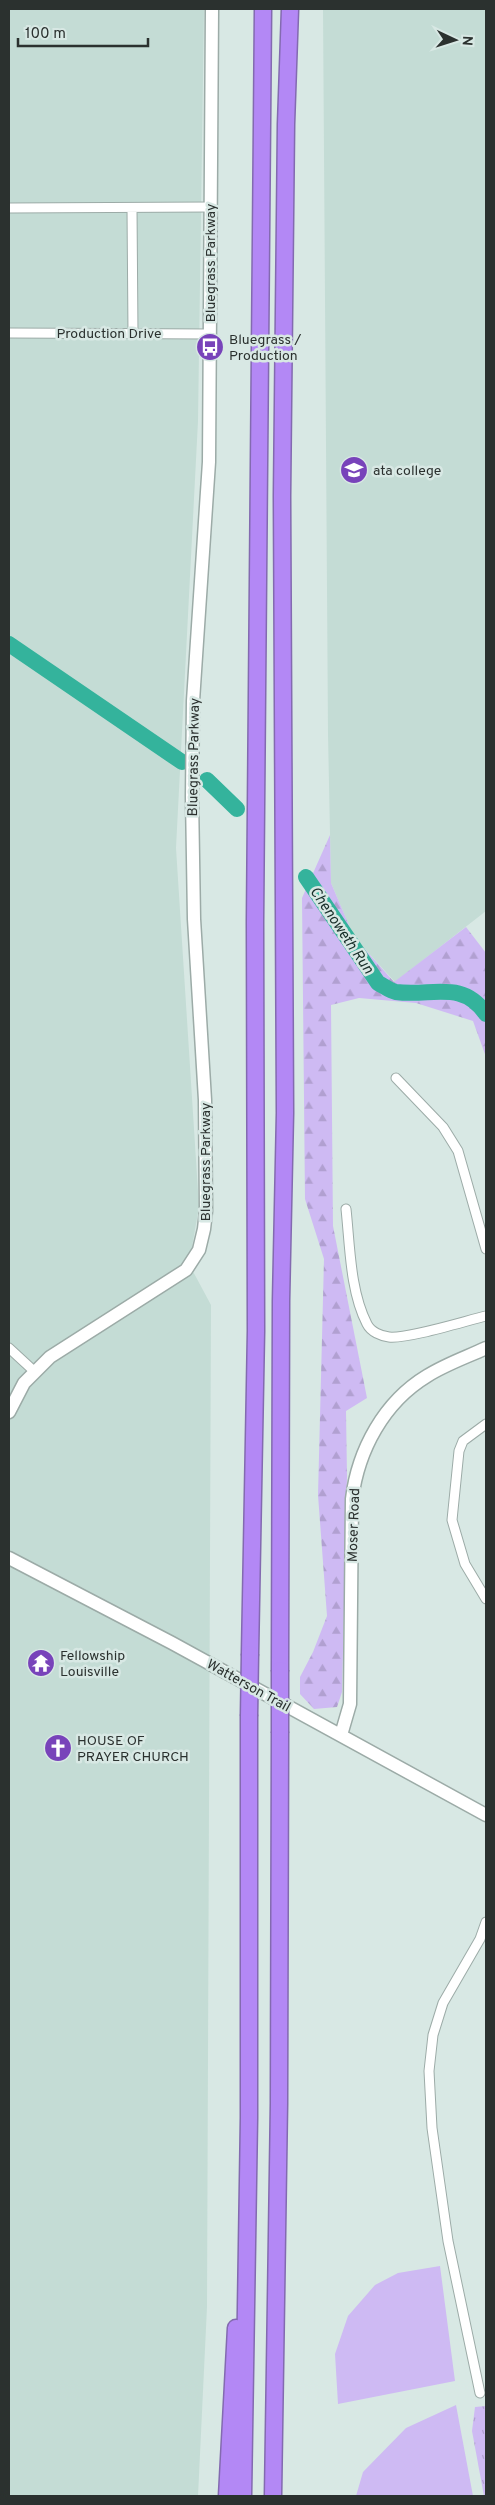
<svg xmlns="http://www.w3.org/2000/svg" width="495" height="2505" font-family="Overpass,sans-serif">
<defs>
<pattern id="grass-tufts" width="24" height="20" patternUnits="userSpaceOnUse" patternTransform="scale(1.25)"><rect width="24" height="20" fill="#cebaf3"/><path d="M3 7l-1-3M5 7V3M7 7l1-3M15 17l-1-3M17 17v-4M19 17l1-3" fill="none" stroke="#b1a0d1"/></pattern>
<pattern id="forest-firs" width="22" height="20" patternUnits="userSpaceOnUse" patternTransform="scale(1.25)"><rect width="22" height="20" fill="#cebaf3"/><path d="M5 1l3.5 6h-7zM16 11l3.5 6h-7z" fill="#b1a0d1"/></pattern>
</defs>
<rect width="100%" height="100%" fill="#d8e8e4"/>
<!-- built -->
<path fill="#c4dcd5" d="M 9,9 L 204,9 L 198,421 L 176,848 L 199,1207 L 189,1264 L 211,1305 L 207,2307 L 198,2496 L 9,2496 Z
M 323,9 L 486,9 L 486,911 L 395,982 L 354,937 L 331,883 L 328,734 Z"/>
<!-- grass -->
<path fill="url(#grass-tufts)" d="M 486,2406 L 486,2496 L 484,2496 L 472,2431 L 475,2407 Z"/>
<!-- forest -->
<path fill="url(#forest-firs)" d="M 330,835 L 331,883 L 354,937 L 394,982 L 466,927 L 486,953 L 486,1057 L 473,1021 L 416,1003 L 359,998 L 331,1005 L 333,1226 L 367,1398 L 346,1411 L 347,1476 L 342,1692 L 337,1707 L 314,1709 L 300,1694 L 300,1677 L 313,1652 L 327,1616 L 318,1495 L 324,1259 L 305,1199 L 302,898 Z"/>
<!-- garden -->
<path fill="#cebaf3" d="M 440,2266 L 455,2381 L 338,2404 L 335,2354 L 348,2316 L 375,2285 L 398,2273 Z
M 456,2405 L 473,2496 L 356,2496 L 363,2472 L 406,2428 Z"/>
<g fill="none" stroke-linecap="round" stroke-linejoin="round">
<!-- river -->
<path stroke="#34b39c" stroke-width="16" d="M 9,644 L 182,762
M 207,780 L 237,809
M 306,877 L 378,983 C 384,986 390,991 396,992 C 431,997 462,979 486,1014"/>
<!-- street casing -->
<g stroke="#9caba7" stroke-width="11">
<path id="street" d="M 9,208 L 211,207
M 132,208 L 133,333
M 9,333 L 210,334
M 396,1078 L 443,1127 L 458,1151 L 486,1249
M 346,1209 C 350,1246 350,1291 367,1324 C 371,1332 381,1336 389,1337 C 408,1339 465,1321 486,1316
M 9,1348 L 35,1372
M 486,1424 L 463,1441 L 459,1451 L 452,1520 L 465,1564 L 486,1599
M 480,2393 L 448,2241 L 432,2128 L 429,2071 L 433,2035 L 443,2003 L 480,1939 L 486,1922"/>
</g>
<!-- secondary casing -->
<g stroke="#9caba7" stroke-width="15">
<path id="secondary" d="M 9,1412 L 24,1383 L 50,1357 L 186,1270 L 199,1250 L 204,1229 L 206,1211 L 205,1100 L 194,919 L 192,797 L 193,701 L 209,462 L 212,9
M 9,1558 L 172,1643 L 486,1815
M 341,1735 L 350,1704 L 352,1499 C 358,1450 384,1402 427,1376 C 446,1364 467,1357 486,1348"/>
</g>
<!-- highway casing -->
<g stroke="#836ab0" stroke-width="19">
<path id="highway" d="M 250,1654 L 256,1331 L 255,922 L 263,9
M 280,1670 L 281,1301 L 285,1113 L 282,496 L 286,124 L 290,9
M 227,2496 L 236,2328
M 243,2496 L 249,2118 L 249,1716
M 273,2496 L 279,2103 L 280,1733"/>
</g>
<!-- street -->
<use href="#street" stroke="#fff" stroke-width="9"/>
<!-- secondary -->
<use href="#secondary" stroke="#fff" stroke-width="12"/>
<!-- highway -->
<use href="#highway" stroke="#b388f5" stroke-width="16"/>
<!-- highway-bridge casing -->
<g stroke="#836ab0" stroke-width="19" stroke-linecap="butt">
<path id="highway-bridge" d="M 249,1716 L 250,1654
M 280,1733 L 280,1670"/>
</g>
<!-- highway-bridge -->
<use href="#highway-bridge" stroke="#b388f5" stroke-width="16"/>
</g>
<!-- icons -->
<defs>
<g id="bus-disc" transform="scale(1.4375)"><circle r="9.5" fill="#7843ba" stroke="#d8e8e4"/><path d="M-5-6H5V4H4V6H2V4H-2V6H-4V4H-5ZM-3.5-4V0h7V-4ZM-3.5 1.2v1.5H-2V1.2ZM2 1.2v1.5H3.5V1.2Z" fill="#fff"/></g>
<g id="university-disc" transform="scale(1.4375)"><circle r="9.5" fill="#7843ba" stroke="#d8e8e4"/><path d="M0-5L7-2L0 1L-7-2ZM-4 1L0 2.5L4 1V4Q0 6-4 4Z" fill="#fff"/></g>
<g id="temple-disc" transform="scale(1.4375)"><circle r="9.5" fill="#7843ba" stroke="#d8e8e4"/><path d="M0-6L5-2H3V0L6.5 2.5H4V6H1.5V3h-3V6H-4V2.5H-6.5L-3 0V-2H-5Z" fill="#fff"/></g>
<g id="church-disc" transform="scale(1.4375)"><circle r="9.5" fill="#7843ba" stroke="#d8e8e4"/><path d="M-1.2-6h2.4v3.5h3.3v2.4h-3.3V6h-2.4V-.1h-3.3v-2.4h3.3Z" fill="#fff"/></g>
</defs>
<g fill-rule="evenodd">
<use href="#bus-disc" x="210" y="347"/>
<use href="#university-disc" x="354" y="470"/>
<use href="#temple-disc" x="41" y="1663"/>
<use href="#church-disc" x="58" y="1748"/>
</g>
<g text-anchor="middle" stroke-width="5" stroke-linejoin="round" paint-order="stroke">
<!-- street labels -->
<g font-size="14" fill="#2b312f" stroke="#d8e8e4">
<text transform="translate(210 263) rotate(-90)" y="5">Bluegrass Parkway</text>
<text x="109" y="338">Production Drive</text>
<text transform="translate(193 757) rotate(-89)" y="5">Bluegrass Parkway</text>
<text transform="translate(205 1162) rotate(-90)" y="5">Bluegrass Parkway</text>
<text transform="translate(353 1525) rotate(-88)" y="5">Moser Road</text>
<text transform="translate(249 1685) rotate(29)" y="5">Watterson Trail</text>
</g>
<!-- poi labels -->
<g font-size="14" fill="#2b312f" stroke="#d8e8e4" text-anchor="start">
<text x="229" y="344">Bluegrass /<tspan x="229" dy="16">Production</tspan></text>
<text x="373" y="475">ata college</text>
<text x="60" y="1660">Fellowship<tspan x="60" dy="16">Louisville</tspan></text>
<text x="77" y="1745">HOUSE OF<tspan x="77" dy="16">PRAYER CHURCH</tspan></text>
</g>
<!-- water labels -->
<g font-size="15" font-style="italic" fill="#192f2a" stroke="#d8e8e4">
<text transform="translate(342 930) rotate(56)" y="5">Chenoweth Run</text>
</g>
</g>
<!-- border -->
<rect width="495" height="2505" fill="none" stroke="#2b312f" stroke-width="20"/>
<!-- north arrow -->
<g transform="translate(455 40) rotate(94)" stroke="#d8e8e4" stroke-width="4" paint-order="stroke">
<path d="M0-4L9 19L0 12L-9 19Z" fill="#2b312f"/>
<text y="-8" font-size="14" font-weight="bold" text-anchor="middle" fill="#2b312f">N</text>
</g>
<!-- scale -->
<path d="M18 38v8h130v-8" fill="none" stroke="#2b312f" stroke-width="2.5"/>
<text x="25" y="38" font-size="15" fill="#2b312f" stroke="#d8e8e4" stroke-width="4" paint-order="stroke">100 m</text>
</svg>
